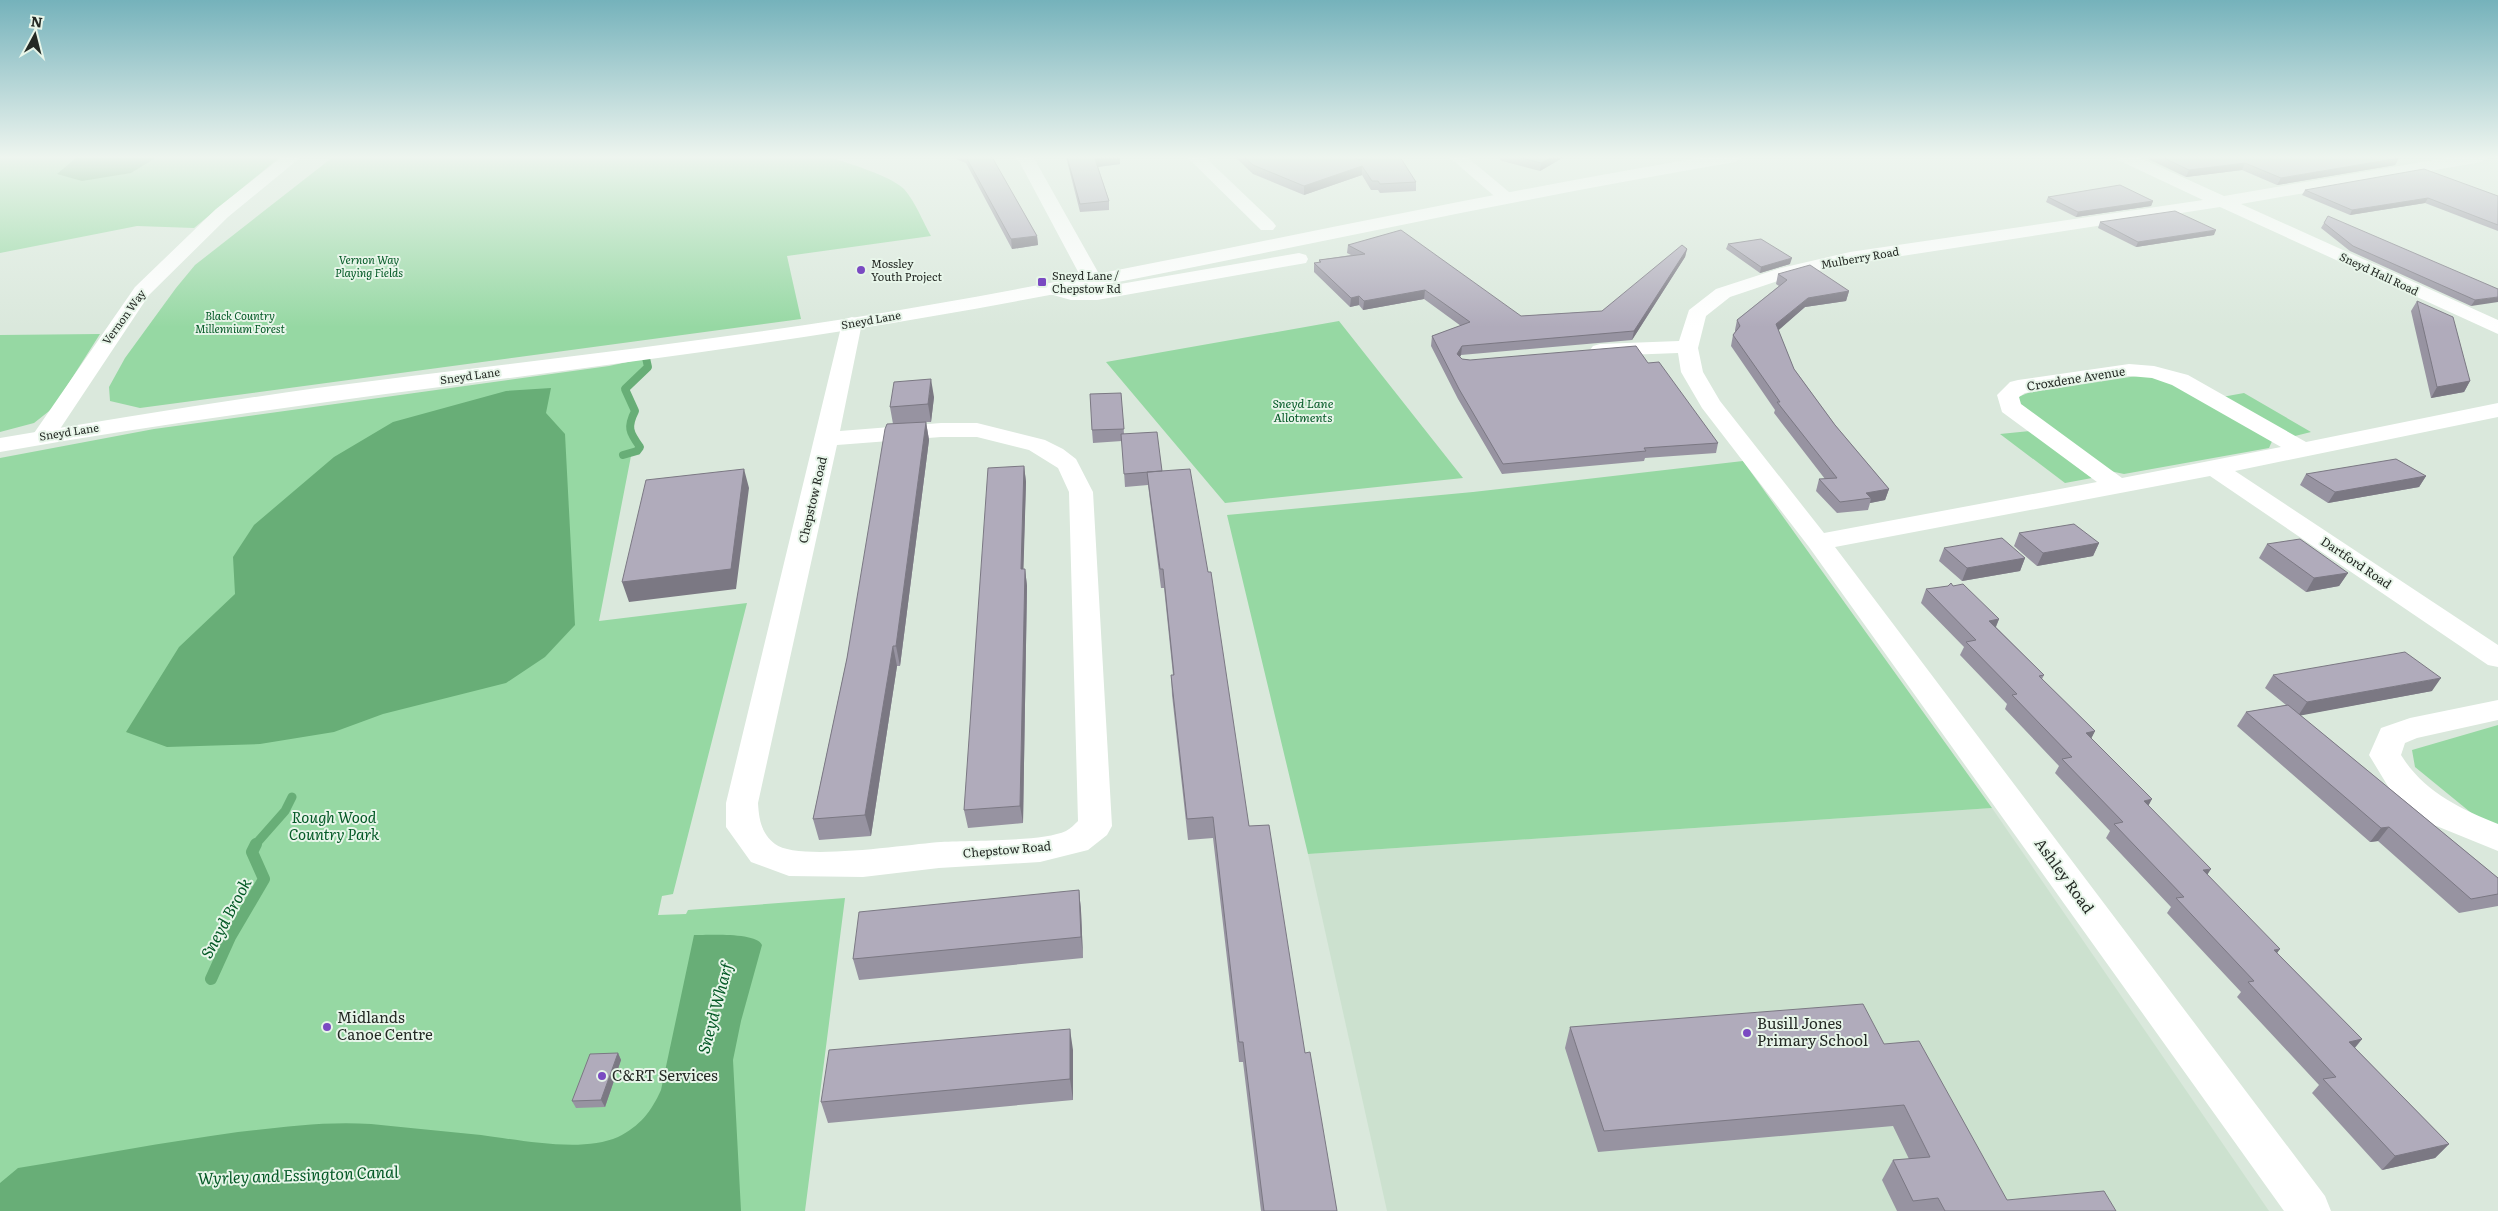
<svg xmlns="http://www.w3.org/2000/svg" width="2498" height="1211" font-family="Literata,serif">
<rect width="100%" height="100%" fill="#dae8dc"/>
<!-- built -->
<path fill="#cce1cf" d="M 1992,808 L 2269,1211 L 1387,1211 L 1308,854 Z"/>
<!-- green -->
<path fill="#96d8a3" d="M 0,157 L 280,157 L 194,228 L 137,226 L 0,253 Z
M 333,157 L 829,157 C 848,163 891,176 904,189 C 915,201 923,222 931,236 L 787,256 L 801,319 L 140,408 L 110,401 L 109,387 L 125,358 L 176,288 L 195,265 Z
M 1339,321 L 1463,478 L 1225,503 L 1106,362 Z
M 100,334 L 53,408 L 34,423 L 0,432 L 0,335 Z
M 646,358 L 648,367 L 643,374 L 625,389 L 635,411 C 628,425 628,436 640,447 L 631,456 L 599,621 L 747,603 L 673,894 L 662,896 L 658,915 L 686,914 L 688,910 L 845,898 L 805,1211 L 0,1211 L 0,458 L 154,429 L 609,366 Z
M 2143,375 L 2159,377 L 2273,439 L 2269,448 L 2124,474 L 2110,471 L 2020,404 L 2018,397 L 2028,393 Z
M 2244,393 L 2311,432 L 2291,437 L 2222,397 Z
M 2030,431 L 2092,478 L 2065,483 L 2000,434 Z
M 1743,461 L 1992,808 L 1308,854 L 1227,515 L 1473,492 Z
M 2498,725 L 2498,826 L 2475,816 L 2415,767 L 2412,750 Z"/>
<!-- water -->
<path fill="#68ae77" d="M 77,157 L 157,157 L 131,173 L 82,181 L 57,174 Z
M 551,388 L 546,413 L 565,434 L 575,625 L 545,657 L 506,683 L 383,714 L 334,732 L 260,744 L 167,747 L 126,732 L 179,647 L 235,594 L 233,557 L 254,525 L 334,457 L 393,422 L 506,391 Z
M 694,935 C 708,935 757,932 762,945 L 741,1021 L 733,1060 L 741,1211 L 0,1211 L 0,1183 L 18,1168 C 91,1156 165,1142 238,1132 C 282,1127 326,1121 371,1124 C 407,1128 444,1131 481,1135 C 520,1140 582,1153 618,1137 C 640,1126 651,1112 661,1090 Z"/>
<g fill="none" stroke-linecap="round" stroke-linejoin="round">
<!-- stream-far2 -->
<path stroke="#68ae77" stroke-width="8" d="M 623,455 L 637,451 L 640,447 C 629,432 627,427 635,411 L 625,389 L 648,367 L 646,358"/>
<!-- stream-far1 -->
<path stroke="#68ae77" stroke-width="9" d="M 255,845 L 285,811 L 292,797"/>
<!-- stream -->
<path stroke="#68ae77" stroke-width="12" d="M 211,979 L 230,937 L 264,879 L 252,852 L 256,844"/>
<!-- street -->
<path fill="#fff" fill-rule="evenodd" d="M 282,157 L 301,157 L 228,217 L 149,295 L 52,441 L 44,443 L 36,441 L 32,436 L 135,287 L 216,209 Z
M 1014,157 L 1033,157 L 1035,160 L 1103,281 L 1100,285 L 1086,285 L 1083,281 L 1020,163 Z
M 1187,157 L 1205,157 L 1273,222 L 1276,226 L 1273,230 L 1261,230 Z
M 2116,157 L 2138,157 L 2224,196 L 2451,157 L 2489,157 L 2481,162 L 2241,204 L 2498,320 L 2498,334 L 2220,207 L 1850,264 L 1793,276 L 1730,297 L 1706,316 L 1698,348 L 1703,372 L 1720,401 L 1824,533 L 2097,482 L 2002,412 L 1997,395 L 2010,382 L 2018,380 L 2129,364 L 2154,366 L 2188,375 L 2306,442 L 2498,403 L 2498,417 L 2235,471 L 2498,645 L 2498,667 L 2488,665 L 2210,476 L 1835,547 L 2325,1196 L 2331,1211 L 2284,1211 L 1809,547 L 1702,408 L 1681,372 L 1678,353 L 1600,356 L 1593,354 L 1590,350 L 1593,346 L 1600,344 L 1679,341 L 1689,310 L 1716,289 L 1781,268 L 1850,252 L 2203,200 L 2118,160 ZM 2129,376 L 2152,378 L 2172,385 L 2281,447 L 2122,478 L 2021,404 L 2019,397 L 2025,393 Z
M 1299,253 L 1306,255 L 1308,259 L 1306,263 L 1097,300 L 1071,300 L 1046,293 L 1043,289 L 1046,285 L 1053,283 L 1072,288 L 1097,288 Z
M 852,317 L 859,319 L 862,323 L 840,431 L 941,423 L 977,423 L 1045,440 L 1063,449 L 1076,459 L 1093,492 L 1112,826 L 1107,835 L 1088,850 L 1040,862 L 939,868 L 863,877 L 789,876 L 751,862 L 726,827 L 726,803 L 842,323 L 845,319 ZM 941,437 L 977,437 L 1029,450 L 1058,468 L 1069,492 L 1078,821 C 1075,824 1070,829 1066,831 C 1042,842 971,840 941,842 C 909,844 798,862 775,844 C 761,833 759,819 758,803 L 837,445 Z
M 2498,700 L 2498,720 L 2417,738 L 2405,743 L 2401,755 C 2423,791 2460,809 2498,824 L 2498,851 L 2434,825 L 2389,788 L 2369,755 L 2381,728 L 2410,718 Z"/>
<!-- secondary -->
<path fill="#fff" fill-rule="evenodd" d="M 1449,157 L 1467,157 L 1515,197 L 1512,201 L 1500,201 Z"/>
<!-- primary -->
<path fill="#fff" fill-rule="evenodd" d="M 1704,157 L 1743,157 L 1735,162 C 1439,212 1146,283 849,330 C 566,375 282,402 0,452 L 0,438 C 105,420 211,403 317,388 C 495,365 674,346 851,318 C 1136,272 1418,205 1704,157 Z"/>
</g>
<!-- wall -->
<path fill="#9793a1" d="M 951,157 L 992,157 L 1037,236 L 1038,245 L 1012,249 L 966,163 Z
M 1066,157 L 1120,157 L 1120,164 L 1098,167 L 1109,201 L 1109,210 L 1080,212 Z
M 1235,157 L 1353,157 L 1416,182 L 1416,191 L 1380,193 L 1378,190 L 1371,190 L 1362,175 L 1304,195 L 1253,174 Z
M 1498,157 L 1564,157 L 1540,171 L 1502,161 Z
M 2144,157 L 2399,158 L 2395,165 L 2277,185 L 2242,170 L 2186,177 Z
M 2305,190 L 2498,196 L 2498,231 L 2425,203 L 2350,215 L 2302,195 Z
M 2048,197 L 2153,201 L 2151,206 L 2076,217 L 2046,202 Z
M 2100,222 L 2214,235 L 2136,247 L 2098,228 Z
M 2324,223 L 2498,289 L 2471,306 L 2350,251 L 2321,228 Z
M 1728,244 L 1790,264 L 1760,273 L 1726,249 Z
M 1348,245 L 1521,316 L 1602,311 L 1687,249 L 1685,257 L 1632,340 L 1461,355 L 1460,357 L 1462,359 L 1470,360 L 1648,363 L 1718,443 L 1716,453 L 1645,458 L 1644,461 L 1502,474 L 1458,399 L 1431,346 L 1432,336 L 1461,326 L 1424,299 L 1363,310 L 1359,305 L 1350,307 L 1314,272 L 1314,263 L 1319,263 L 1319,260 L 1351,255 L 1347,253 Z
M 1778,274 L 1849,291 L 1846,301 L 1805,307 L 1778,330 L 1794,369 L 1835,425 L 1889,489 L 1885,500 L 1870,503 L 1868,510 L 1837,513 L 1816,491 L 1819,479 L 1825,479 L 1774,413 L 1775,410 L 1731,346 L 1733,335 L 1735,332 L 1735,330 L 1737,320 L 1779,286 L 1776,284 Z
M 2417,301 L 2470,381 L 2464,392 L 2431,398 L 2411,311 Z
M 1121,393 L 1124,434 L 1162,471 L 1305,1053 L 1337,1211 L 1261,1211 L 1243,1062 L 1239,1062 L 1213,838 L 1188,840 L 1172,695 L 1171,675 L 1173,675 L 1164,588 L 1161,588 L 1148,485 L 1125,487 L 1122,441 L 1093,443 L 1092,430 Z
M 934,397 L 931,422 L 926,422 L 929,440 L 900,666 L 897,666 L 871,836 L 819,840 L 813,819 L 847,658 L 893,424 L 890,407 Z
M 1024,466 L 1026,482 L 1023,569 L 1025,569 L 1027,586 L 1023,823 L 968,828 L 964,810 Z
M 2306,474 L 2426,476 L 2419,487 L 2328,503 L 2300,485 Z
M 2019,533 L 2099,543 L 2093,556 L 2037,566 L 2014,546 Z
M 2267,544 L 2348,573 L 2339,586 L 2306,592 L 2259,558 Z
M 1944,548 L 2025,558 L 2020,571 L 1962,581 L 1939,561 Z
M 1953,586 L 1999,619 L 1996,627 L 2044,675 L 2042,679 L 2095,731 L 2091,738 L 2207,874 L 2277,953 L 2362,1039 L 2355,1048 L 2449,1144 L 2435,1158 L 2382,1170 L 2312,1093 L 2319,1085 L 2237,997 L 2241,992 L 2167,913 L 2171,907 L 2106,838 L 2110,831 L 2055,773 L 2059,766 L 2005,709 L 2007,704 L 1960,655 L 1964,647 L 1921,603 L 1926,589 Z
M 2273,675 L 2432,691 L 2300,715 L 2498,878 L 2498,906 L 2459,913 L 2378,841 L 2370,842 L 2237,726 L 2246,712 L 2286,705 L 2265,688 Z
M 1079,890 L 1081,911 L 1083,958 L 859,980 L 853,959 Z
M 1570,1027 L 1884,1044 L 2007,1200 L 2116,1211 L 1897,1211 L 1882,1180 L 1893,1160 L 1909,1159 L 1893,1126 L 1598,1152 L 1565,1048 Z
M 1073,1050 L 1073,1100 L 828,1123 L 821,1102 Z
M 618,1053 L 621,1060 L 605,1107 L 576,1108 L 572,1101 Z"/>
<!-- shaded-wall -->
<path fill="#7b7883" d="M 1110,157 L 1120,157 L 1120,164 L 1096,167 L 1095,159 Z
M 1552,157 L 1564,157 L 1540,171 L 1541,163 Z
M 2399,158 L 2395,165 L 2277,185 L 2281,178 Z
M 2245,163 L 2242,170 L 2186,177 L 2189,170 Z
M 1362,166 L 1362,175 L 1304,195 L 1304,186 Z
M 2428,198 L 2425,203 L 2350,215 L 2352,210 Z
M 2153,201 L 2151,206 L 2076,217 L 2078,212 Z
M 2216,230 L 2214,235 L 2136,247 L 2138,242 Z
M 1037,236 L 1038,245 L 1012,249 L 1011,239 Z
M 1687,249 L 1685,257 L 1632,340 L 1634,331 Z
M 1792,258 L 1790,264 L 1760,273 L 1761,267 Z
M 1425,290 L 1424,299 L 1363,310 L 1364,301 Z
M 1849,291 L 1846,301 L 1805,307 L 1773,335 L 1776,324 L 1808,298 Z
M 1359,296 L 1359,305 L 1350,307 L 1351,298 Z
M 2498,297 L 2498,302 L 2471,306 L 2475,300 Z
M 1462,346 L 1461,355 L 1456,363 L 1457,354 Z
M 931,379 L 934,397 L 931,422 L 928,404 Z
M 2470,381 L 2464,392 L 2431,398 L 2437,387 Z
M 926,422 L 929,440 L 900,666 L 896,646 Z
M 1024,466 L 1026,482 L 1023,586 L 1021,569 Z
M 744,469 L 749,488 L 736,589 L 629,602 L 622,582 Z
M 2426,476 L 2419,487 L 2328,503 L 2335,492 Z
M 1889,489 L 1885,500 L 1870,503 L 1871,498 L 1866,493 Z
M 2099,543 L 2093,556 L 2037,566 L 2043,553 Z
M 2025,558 L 2020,571 L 1962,581 L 1967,568 Z
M 1025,569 L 1027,586 L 1023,823 L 1020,806 Z
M 2348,573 L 2339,586 L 2306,592 L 2314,578 Z
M 1999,619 L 1993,633 L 1989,621 Z
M 893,646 L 897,666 L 871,836 L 865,815 Z
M 2441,678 L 2432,691 L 2298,716 L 2307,702 Z
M 2095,731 L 2088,745 L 2086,733 Z
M 2152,799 L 2144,814 L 2144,801 Z
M 2389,827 L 2378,841 L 2370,842 L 2381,828 Z
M 2211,869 L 2202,883 L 2203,870 Z
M 1079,890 L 1081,911 L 1083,958 L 1081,937 Z
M 2280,949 L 2270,963 L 2274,950 Z
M 1070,1029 L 1073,1050 L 1073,1100 L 1070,1079 Z
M 2362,1039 L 2350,1053 L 2349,1042 Z
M 618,1053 L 621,1060 L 605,1107 L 601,1100 Z
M 2449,1144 L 2435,1158 L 2382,1170 L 2395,1156 Z"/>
<!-- building -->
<path fill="#b0abbb" stroke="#7b7883" d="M 966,157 L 992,157 L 1037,236 L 1011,239 Z
M 1067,157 L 1110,157 L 1095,159 L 1109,201 L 1080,204 Z
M 1244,157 L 1353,157 L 1360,160 L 1368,157 L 1400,157 L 1416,182 L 1380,184 L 1378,181 L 1372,181 L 1362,166 L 1304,186 L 1253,165 Z
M 1518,157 L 1552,157 L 1541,163 Z
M 2162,157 L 2398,157 L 2399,158 L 2281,178 L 2245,163 L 2189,170 Z
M 2424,169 L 2498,196 L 2498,225 L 2428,198 L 2352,210 L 2305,190 Z
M 2120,185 L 2153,201 L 2078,212 L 2048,197 Z
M 2175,211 L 2216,230 L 2138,242 L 2100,222 Z
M 2328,216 L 2498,289 L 2498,297 L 2475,300 L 2353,246 L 2324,223 Z
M 1401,230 L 1521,316 L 1602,311 L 1682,245 L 1687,249 L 1634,331 L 1462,346 L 1457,354 L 1462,359 L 1470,360 L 1636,346 L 1648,363 L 1659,362 L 1718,443 L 1644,448 L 1646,451 L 1503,464 L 1459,389 L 1432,336 L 1470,322 L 1425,290 L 1364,301 L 1359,296 L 1351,298 L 1314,263 L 1321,262 L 1319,260 L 1365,254 L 1348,245 Z
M 1761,239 L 1792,258 L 1761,267 L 1728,244 Z
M 1810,265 L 1849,291 L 1808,298 L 1776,324 L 1794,369 L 1835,425 L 1889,489 L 1866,493 L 1871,498 L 1840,502 L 1819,479 L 1837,478 L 1777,402 L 1780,402 L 1733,335 L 1740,326 L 1737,320 L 1787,280 L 1778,274 Z
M 2417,301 L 2453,317 L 2470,381 L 2437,387 Z
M 931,379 L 928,404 L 890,407 L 894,382 Z
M 1121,393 L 1124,429 L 1092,430 L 1090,394 Z
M 926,422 L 896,646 L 893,646 L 865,815 L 813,819 L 847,658 L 885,429 L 887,424 Z
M 1157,432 L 1162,471 L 1124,474 L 1121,434 Z
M 2396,459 L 2426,476 L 2335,492 L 2306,474 Z
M 1024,466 L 1021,569 L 1025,569 L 1020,806 L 964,810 L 988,468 Z
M 744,469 L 731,569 L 622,582 L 646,480 Z
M 1190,469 L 1208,572 L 1211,572 L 1249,826 L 1269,825 L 1305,1053 L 1310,1052 L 1337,1211 L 1264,1211 L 1243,1042 L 1239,1042 L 1213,817 L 1187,819 L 1171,675 L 1174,675 L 1163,569 L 1160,569 L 1147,472 Z
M 2074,524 L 2099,543 L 2043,553 L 2019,533 Z
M 2002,538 L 2025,558 L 1967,568 L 1944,548 Z
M 2300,539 L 2348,573 L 2314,578 L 2267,544 Z
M 1951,583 L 1953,586 L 1963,584 L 1999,619 L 1989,621 L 2044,675 L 2039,676 L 2095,731 L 2086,733 L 2152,799 L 2144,801 L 2211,869 L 2203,870 L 2280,949 L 2274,950 L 2362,1039 L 2349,1042 L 2449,1144 L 2395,1156 L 2323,1079 L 2336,1077 L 2248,982 L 2254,981 L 2176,898 L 2184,897 L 2114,824 L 2123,822 L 2062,759 L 2072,757 L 2012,695 L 2017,694 L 1966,642 L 1976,640 L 1926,589 L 1948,586 Z
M 2405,652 L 2441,678 L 2307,702 L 2273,675 Z
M 2288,705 L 2498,878 L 2498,894 L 2471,899 L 2389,827 L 2381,828 L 2246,712 Z
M 1079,890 L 1081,937 L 853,959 L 859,912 Z
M 1863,1004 L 1884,1044 L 1919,1041 L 2007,1200 L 2104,1191 L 2116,1211 L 1945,1211 L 1938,1198 L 1913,1201 L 1893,1160 L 1930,1157 L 1904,1105 L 1604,1131 L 1570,1027 Z
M 1070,1029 L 1070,1079 L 821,1102 L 829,1050 Z
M 618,1053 L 601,1100 L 572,1101 L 590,1054 Z"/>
<!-- sky -->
<linearGradient id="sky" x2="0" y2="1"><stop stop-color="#75b2bb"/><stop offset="0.48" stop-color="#eef5ef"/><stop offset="1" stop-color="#eef5ef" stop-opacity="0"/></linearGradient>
<rect width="2498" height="327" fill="url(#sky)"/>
<!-- markers -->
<g fill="#7a4ac2" stroke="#e7f5e9" stroke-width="2">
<circle cx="861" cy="270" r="5"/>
<rect x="1037" y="277" width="10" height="10" rx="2.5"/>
<circle cx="327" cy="1027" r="5"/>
<circle cx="1747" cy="1033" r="5"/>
<circle cx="602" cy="1076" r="5"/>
</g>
<g text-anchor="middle" stroke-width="4" stroke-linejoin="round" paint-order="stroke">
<!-- far-street labels -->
<g font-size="11" fill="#242924" stroke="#e7f5e9">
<text transform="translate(1860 258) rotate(-10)" y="4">Mulberry Road</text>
<text transform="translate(2379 274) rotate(25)" y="4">Sneyd Hall Road</text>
<text transform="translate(124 317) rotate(-54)" y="4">Vernon Way</text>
<text transform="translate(871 320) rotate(-10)" y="4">Sneyd Lane</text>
<text transform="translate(470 376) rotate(-8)" y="4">Sneyd Lane</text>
<text transform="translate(69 432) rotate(-9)" y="4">Sneyd Lane</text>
</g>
<!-- far-park labels -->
<g font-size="11" font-style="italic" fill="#045926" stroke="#e7f5e9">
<text x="369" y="264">Vernon Way<tspan x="369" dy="13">Playing Fields</tspan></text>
<text x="240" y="320">Black Country<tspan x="240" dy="13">Millennium Forest</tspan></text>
</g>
<!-- far-poi labels -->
<g font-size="11" fill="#242924" stroke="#e7f5e9" text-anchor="start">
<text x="871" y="268">Mossley<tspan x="871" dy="13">Youth Project</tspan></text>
<text x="1052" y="280">Sneyd Lane /<tspan x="1052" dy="13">Chepstow Rd</tspan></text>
</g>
<!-- street labels -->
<g font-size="12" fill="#242924" stroke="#e7f5e9">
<text transform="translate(2076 379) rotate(-9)" y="4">Croxdene Avenue</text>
<text transform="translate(813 500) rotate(-77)" y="4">Chepstow Road</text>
<text transform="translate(2356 563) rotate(34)" y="4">Dartford Road</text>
<text transform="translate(1007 850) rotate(-5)" y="4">Chepstow Road</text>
</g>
<!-- park labels -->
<g font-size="12" font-style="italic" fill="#045926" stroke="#e7f5e9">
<text x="1303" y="408">Sneyd Lane<tspan x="1303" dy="14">Allotments</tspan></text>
</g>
<!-- near-park labels -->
<g font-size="15" font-style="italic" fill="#045926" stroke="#e7f5e9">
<text x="334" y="823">Rough Wood<tspan x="334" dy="17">Country Park</tspan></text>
</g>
<!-- near-street labels -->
<g font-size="15" fill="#242924" stroke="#e7f5e9">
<text transform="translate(2064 876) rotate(54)" y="5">Ashley Road</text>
</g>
<!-- near-poi labels -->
<g font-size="15" fill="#242924" stroke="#e7f5e9" text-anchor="start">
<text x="337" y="1023">Midlands<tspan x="337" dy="17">Canoe Centre</tspan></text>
<text x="1757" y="1029">Busill Jones<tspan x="1757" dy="17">Primary School</tspan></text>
<text x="612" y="1081">C&amp;RT Services</text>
</g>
<!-- near-water labels -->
<g font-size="16" font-style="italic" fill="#035825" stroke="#e7f5e9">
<text transform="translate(226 918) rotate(-62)" y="6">Sneyd Brook</text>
<text transform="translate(715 1008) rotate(-75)" y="6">Sneyd Wharf</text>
<text transform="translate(298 1175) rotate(-2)" y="6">Wyrley and Essington Canal</text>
</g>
</g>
<!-- north arrow -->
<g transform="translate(35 35) rotate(7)" stroke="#e7f5e9" stroke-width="4" paint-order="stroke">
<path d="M0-4L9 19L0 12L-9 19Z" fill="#242924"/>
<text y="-8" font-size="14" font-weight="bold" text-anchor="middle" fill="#242924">N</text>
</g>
</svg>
